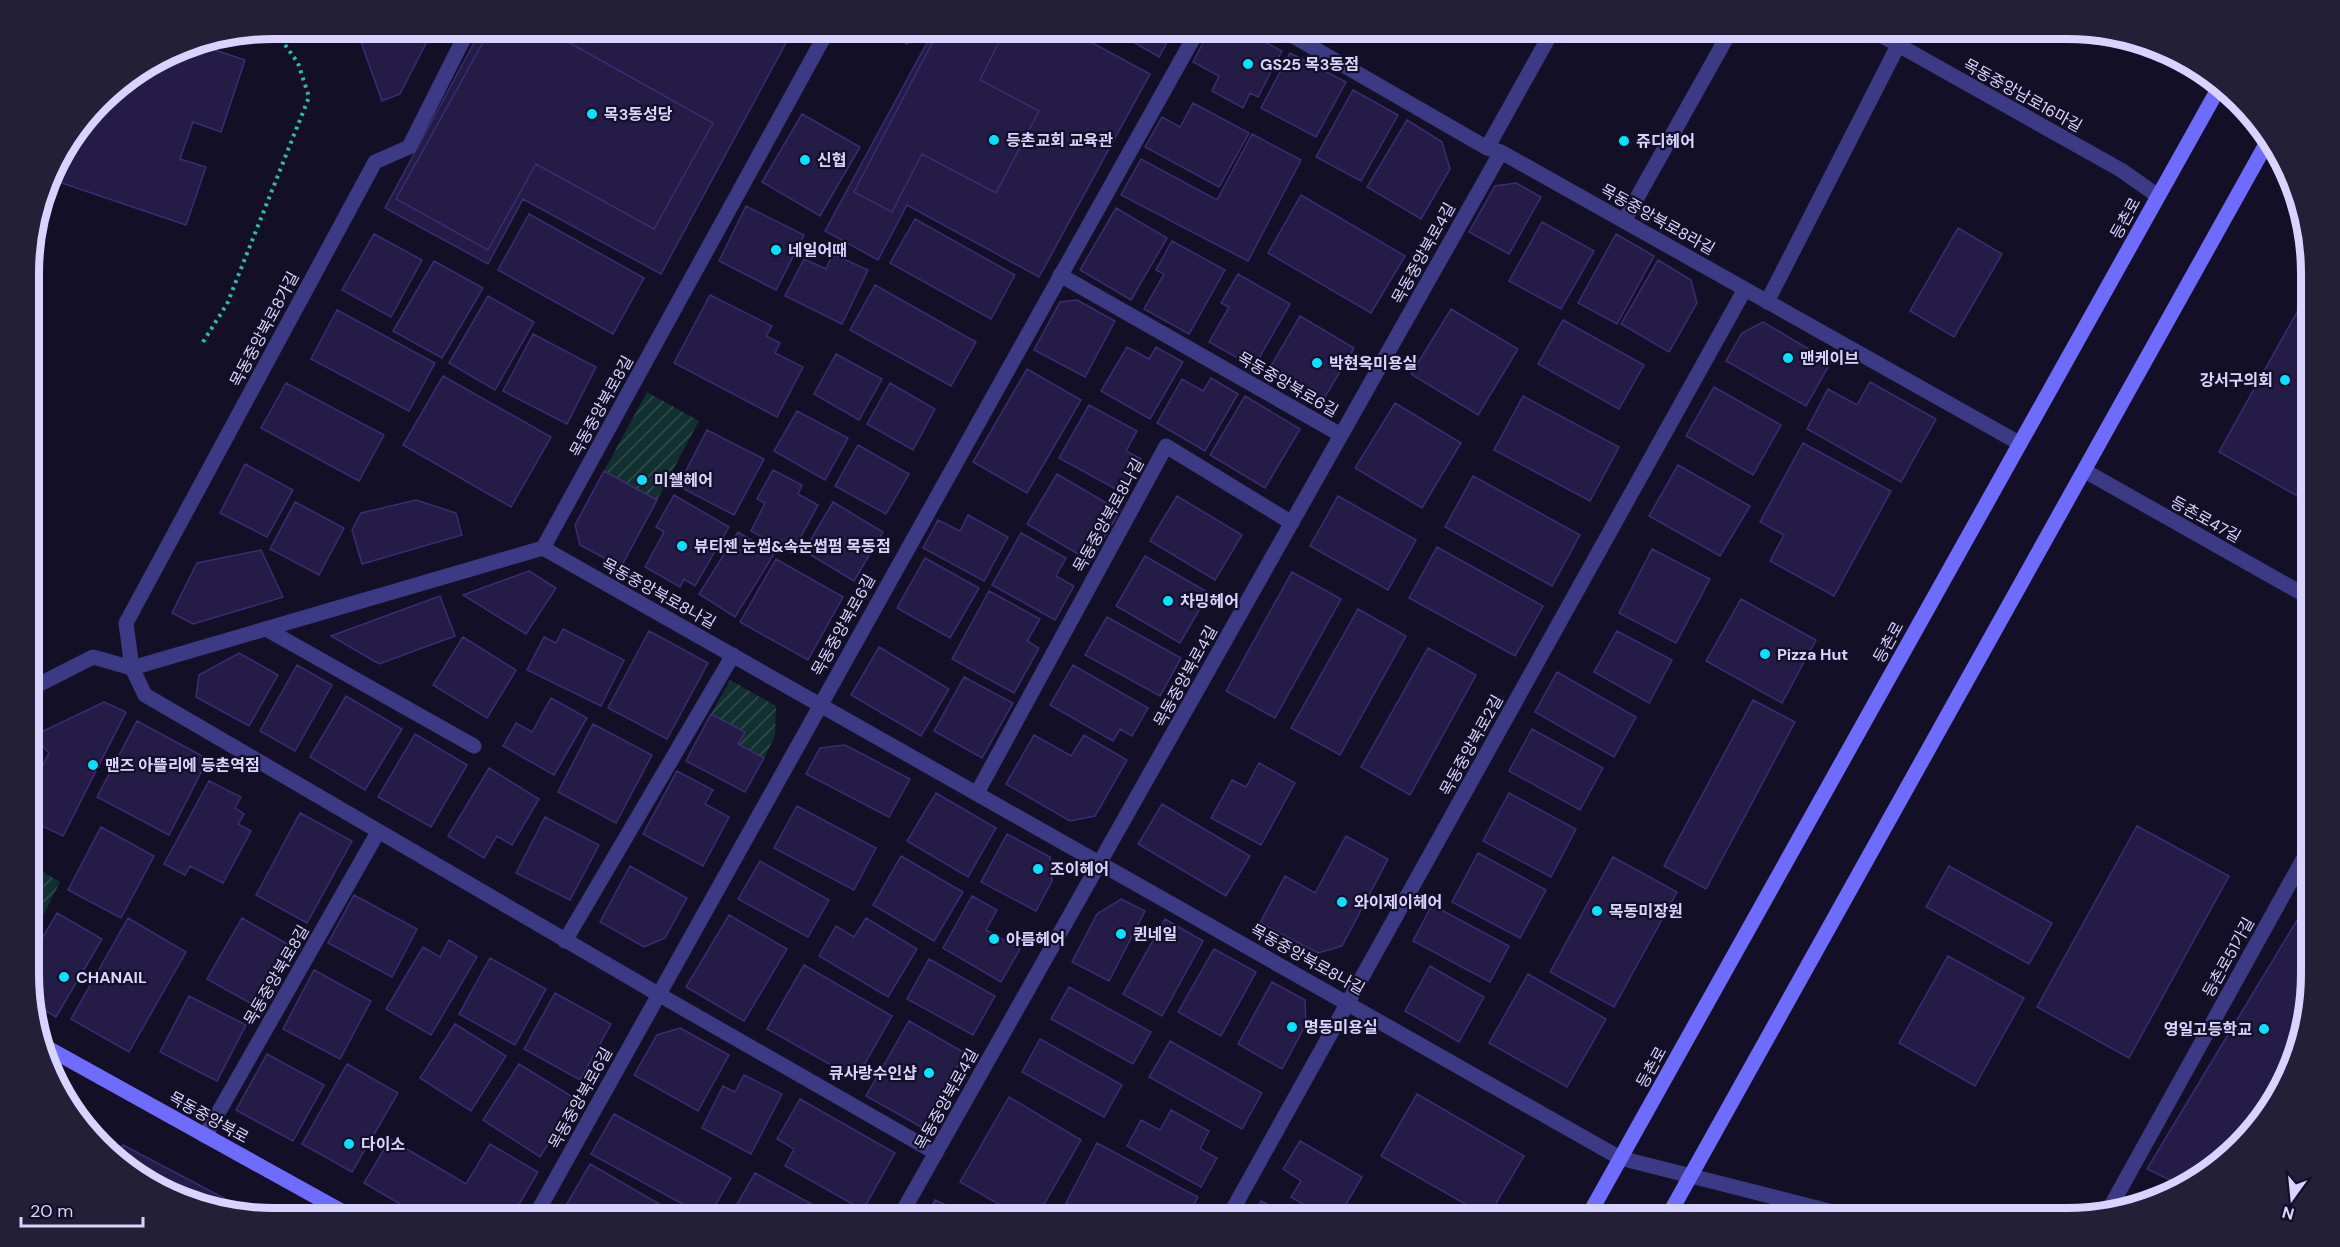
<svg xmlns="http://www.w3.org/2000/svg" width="2340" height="1247" font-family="'DM Sans','Noto Sans KR',sans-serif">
<defs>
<pattern id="garden-furrows" width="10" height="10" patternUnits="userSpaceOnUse" patternTransform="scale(1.5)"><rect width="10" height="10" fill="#12302f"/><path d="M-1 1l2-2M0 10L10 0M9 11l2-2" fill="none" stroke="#344d4e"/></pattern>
</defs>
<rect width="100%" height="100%" fill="#130f26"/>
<!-- garden -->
<path fill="url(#garden-furrows)" d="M 647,392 L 699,421 L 657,500 L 604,471 Z
M 730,680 L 776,706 L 775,736 L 764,758 L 738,744 L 745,732 L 711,714 Z
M 30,864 L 60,882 L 31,940 Z"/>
<!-- building -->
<path fill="#241b47" stroke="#3b2d73" stroke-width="1.5" d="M 356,28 L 434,28 L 400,94 L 382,101 Z
M 482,28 L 794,28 L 661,274 L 523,199 L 488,264 L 385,208 Z
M 491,28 L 543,28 L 713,123 L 654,229 L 536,164 L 488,250 L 396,199 Z
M 880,28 L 916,28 L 907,44 Z
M 935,28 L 1074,28 L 1072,32 L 1150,74 L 1039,277 L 907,205 L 878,260 L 825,231 Z
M 940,28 L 1006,28 L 980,80 L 1039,111 L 996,193 L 922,154 L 892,212 L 854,192 Z
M 1109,28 L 1175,28 L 1159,57 Z
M 1224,28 L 1238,28 L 1282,51 L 1258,97 L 1250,93 L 1243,108 L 1212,91 L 1219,76 L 1193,62 L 1207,35 Z
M 197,44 L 245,60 L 221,132 L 193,122 L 180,159 L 206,167 L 186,225 L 50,179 L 54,164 L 111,89 L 162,58 L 178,64 L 184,46 Z
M 1290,53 L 1346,82 L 1316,137 L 1261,108 Z
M 1353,90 L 1398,115 L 1361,181 L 1316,157 Z
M 1193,103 L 1249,133 L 1219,187 L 1145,147 L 1162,117 L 1180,127 Z
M 802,114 L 860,147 L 820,216 L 762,182 Z
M 1407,120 L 1442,142 L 1450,169 L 1421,219 L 1367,187 Z
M 1252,134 L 1301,160 L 1248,261 L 1121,195 L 1141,159 L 1217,200 Z
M 1516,183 L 1541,197 L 1509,254 L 1469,232 L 1495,186 Z
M 1301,195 L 1405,256 L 1371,313 L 1268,253 Z
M 746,206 L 804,235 L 776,290 L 719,261 Z
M 1116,208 L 1167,238 L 1131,300 L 1080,270 Z
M 529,214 L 644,278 L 613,334 L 498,270 Z
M 915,219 L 1015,275 L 991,319 L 890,263 Z
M 1542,222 L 1594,251 L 1561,309 L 1509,281 Z
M 1958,228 L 2002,254 L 1954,337 L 1910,311 Z
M 374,234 L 422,260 L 391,317 L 342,290 Z
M 1616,234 L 1654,256 L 1617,324 L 1578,303 Z
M 1172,241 L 1225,270 L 1189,334 L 1144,309 L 1164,274 L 1156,270 Z
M 833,254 L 868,270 L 842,324 L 785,296 L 804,259 L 826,269 Z
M 1658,260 L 1691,280 L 1697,303 L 1669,352 L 1621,324 Z
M 434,261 L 483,288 L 442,358 L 393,331 Z
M 1238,274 L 1290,304 L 1254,367 L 1209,342 L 1229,307 L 1221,303 Z
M 875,285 L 976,342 L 951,386 L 850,330 Z
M 710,295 L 772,326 L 766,336 L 780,343 L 775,353 L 803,367 L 777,417 L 674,363 Z
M 488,296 L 534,322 L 495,390 L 449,363 Z
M 1077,300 L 1115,321 L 1085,377 L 1034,350 L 1060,302 Z
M 2302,303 L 2310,307 L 2310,503 L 2219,452 Z
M 1451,309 L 1518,349 L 1478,415 L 1411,374 Z
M 337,310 L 435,363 L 409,411 L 311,359 Z
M 1300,316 L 1354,348 L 1322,402 L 1268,371 Z
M 1563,320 L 1644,365 L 1619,409 L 1538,364 Z
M 1763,322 L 1831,362 L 1806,406 L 1726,361 L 1742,333 Z
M 533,334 L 596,367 L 567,424 L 503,391 Z
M 1127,347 L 1149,359 L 1156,347 L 1183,362 L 1150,419 L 1101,391 Z
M 836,354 L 882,379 L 859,420 L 814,394 Z
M 1027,369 L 1081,400 L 1027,493 L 973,462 Z
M 443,376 L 551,437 L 511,507 L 403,445 Z
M 1211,378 L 1238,394 L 1205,451 L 1157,423 L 1182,379 L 1203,391 Z
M 1870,382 L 1936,419 L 1901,482 L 1807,429 L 1828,389 L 1857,405 Z
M 286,383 L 384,435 L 359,481 L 261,428 Z
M 890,383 L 935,409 L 913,450 L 867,424 Z
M 1714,387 L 1781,425 L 1753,475 L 1686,436 Z
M 1245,396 L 1300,429 L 1265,488 L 1210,455 Z
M 1523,396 L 1619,447 L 1590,501 L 1494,450 Z
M 1395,403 L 1461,443 L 1422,508 L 1355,468 Z
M 1089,405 L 1137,431 L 1126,451 L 1141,459 L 1123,493 L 1059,458 Z
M 797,411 L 848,438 L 825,480 L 774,451 Z
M 707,430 L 764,459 L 734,515 L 678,486 Z
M 1803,443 L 1891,491 L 1834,596 L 1770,561 L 1784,535 L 1760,522 Z
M 858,445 L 909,474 L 886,514 L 835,486 Z
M 245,464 L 293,490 L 267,537 L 220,513 Z
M 1678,465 L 1750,506 L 1720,556 L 1649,516 Z
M 773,470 L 802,485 L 798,494 L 818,505 L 792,553 L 751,531 L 765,503 L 757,499 Z
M 604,471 L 657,500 L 621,567 L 580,545 L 575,525 Z
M 1057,474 L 1120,511 L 1090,561 L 1027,524 Z
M 1473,476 L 1580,535 L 1552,586 L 1445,527 Z
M 674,495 L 729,527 L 695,586 L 684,579 L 680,587 L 645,567 L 664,532 L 656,527 Z
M 1177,496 L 1242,535 L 1215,580 L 1150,541 Z
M 1338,496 L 1416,540 L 1388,590 L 1310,546 Z
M 416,500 L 456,513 L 462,535 L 362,564 L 352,530 L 361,513 Z
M 295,502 L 344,528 L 319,575 L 270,549 Z
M 833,502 L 883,532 L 854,581 L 804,551 Z
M 968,515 L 1008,537 L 984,581 L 923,548 L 938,520 L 960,531 Z
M 738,532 L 774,554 L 735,617 L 699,594 Z
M 1021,533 L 1066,558 L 1056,576 L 1074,586 L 1055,620 L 992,585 Z
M 1437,547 L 1543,606 L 1515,656 L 1409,598 Z
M 1652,549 L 1710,579 L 1676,643 L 1619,613 Z
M 261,550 L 283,597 L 193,624 L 172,613 L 197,563 Z
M 1145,556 L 1209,593 L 1180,643 L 1116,606 Z
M 925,558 L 979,588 L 950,638 L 897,608 Z
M 776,559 L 843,597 L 808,660 L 740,622 Z
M 529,571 L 556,588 L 526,634 L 463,595 Z
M 1292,572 L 1341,599 L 1275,718 L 1226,691 Z
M 989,591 L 1040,619 L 1027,641 L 1039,648 L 1014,693 L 952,659 Z
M 440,596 L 455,636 L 379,664 L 331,636 Z
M 1741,599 L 1816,640 L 1782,703 L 1706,661 Z
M 1358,609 L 1406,636 L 1340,755 L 1291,728 Z
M 1107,617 L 1181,658 L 1160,696 L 1085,655 Z
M 563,629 L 624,660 L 601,706 L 527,670 L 544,637 L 556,643 Z
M 649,631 L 708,663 L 667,739 L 608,708 Z
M 1617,631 L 1672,660 L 1649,703 L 1594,672 Z
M 463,637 L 516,670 L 487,718 L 433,685 Z
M 879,647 L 949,689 L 921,736 L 851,695 Z
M 1428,648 L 1476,675 L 1410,795 L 1361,767 Z
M 239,653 L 278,675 L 249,726 L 196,697 L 199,675 Z
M 297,665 L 332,685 L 295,751 L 260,731 Z
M 1073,665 L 1148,708 L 1132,736 L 1120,729 L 1113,741 L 1050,705 Z
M 1557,672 L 1636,717 L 1614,757 L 1535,712 Z
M 964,677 L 1013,703 L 982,758 L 934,731 Z
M 346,696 L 402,729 L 365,790 L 310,757 Z
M 551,698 L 587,718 L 554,775 L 503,746 L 516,723 L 532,732 Z
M 1753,700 L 1795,722 L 1706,889 L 1664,866 Z
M 104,702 L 126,712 L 63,836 L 30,820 L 30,791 L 49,753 L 33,736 Z
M 711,714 L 745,732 L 738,744 L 764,758 L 745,792 L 686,761 Z
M 137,721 L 208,759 L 169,835 L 97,797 Z
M 593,724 L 652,755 L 616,823 L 558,792 Z
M 1532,729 L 1603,768 L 1580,810 L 1509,771 Z
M 415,734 L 467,765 L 431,827 L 378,797 Z
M 1034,735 L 1071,756 L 1084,735 L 1127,760 L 1095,816 L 1070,821 L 1006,784 Z
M 845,745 L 910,779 L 889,817 L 806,774 L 820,748 Z
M 1259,763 L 1295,783 L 1261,845 L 1211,818 L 1232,780 L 1246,787 Z
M 489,768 L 539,799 L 512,845 L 497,836 L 484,858 L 448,836 Z
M 677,771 L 713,790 L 705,804 L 729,817 L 703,866 L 643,834 Z
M 209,781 L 241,797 L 235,808 L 244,814 L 238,824 L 251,831 L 223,883 L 190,866 L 185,875 L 164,864 Z
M 936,793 L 996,828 L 968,877 L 907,841 Z
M 1509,793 L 1576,829 L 1551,877 L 1483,841 Z
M 1162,804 L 1250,856 L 1226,896 L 1138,844 Z
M 797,806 L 876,848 L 854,890 L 774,848 Z
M 300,813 L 352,841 L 307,923 L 256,895 Z
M 545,817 L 599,845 L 570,900 L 516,873 Z
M 2137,826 L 2229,876 L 2129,1058 L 2037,1007 Z
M 101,827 L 154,856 L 121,918 L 68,890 Z
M 1007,834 L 1050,857 L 1052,881 L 1036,911 L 981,882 Z
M 1346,836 L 1388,859 L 1342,946 L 1318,953 L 1260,923 L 1285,876 L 1315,893 Z
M 1478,853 L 1546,890 L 1520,938 L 1452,902 Z
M 901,856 L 963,892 L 934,941 L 873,905 Z
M 1613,857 L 1677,892 L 1614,1007 L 1550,972 Z
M 760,861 L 829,900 L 808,937 L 738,899 Z
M 630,866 L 687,898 L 665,938 L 644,947 L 600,922 Z
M 1949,866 L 2052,923 L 2029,964 L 1926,907 Z
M 354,895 L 417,929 L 392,977 L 328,943 Z
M 972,896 L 997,910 L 986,930 L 1020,949 L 1001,982 L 943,948 Z
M 2311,897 L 2311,975 L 2286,1083 L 2251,1136 L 2203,1178 L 2184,1187 L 2147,1169 Z
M 1121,899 L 1145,911 L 1109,981 L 1072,962 L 1097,914 Z
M 1432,905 L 1509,946 L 1490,982 L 1413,941 Z
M 57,913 L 102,939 L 56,1017 L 31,1002 L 31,957 Z
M 729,915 L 787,949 L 744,1021 L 686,987 Z
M 128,918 L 186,952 L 129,1052 L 71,1019 Z
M 242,918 L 291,946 L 257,1007 L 207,979 Z
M 866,918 L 917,949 L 888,997 L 819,956 L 836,926 L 854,937 Z
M 1165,919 L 1203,941 L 1162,1016 L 1123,994 Z
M 449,940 L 477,957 L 431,1035 L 386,1009 L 423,947 L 440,957 Z
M 1214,949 L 1256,972 L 1221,1036 L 1178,1012 Z
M 1948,956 L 2024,998 L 1975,1086 L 1899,1043 Z
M 490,958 L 546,989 L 515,1045 L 459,1014 Z
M 929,959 L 995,996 L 973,1035 L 907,999 Z
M 804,965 L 892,1016 L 856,1079 L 767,1029 Z
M 1430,966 L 1484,997 L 1459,1042 L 1405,1011 Z
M 314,970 L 371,1001 L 340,1059 L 283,1029 Z
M 1528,974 L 1606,1019 L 1567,1087 L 1489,1043 Z
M 1272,982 L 1305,1000 L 1306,1024 L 1282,1069 L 1238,1044 Z
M 1069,987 L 1151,1032 L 1133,1064 L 1051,1019 Z
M 555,993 L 611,1024 L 580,1080 L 524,1049 Z
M 189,996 L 246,1025 L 217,1081 L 160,1052 Z
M 909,1021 L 965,1053 L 923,1128 L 866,1096 Z
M 455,1024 L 506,1056 L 471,1111 L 420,1078 Z
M 680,1028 L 729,1055 L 698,1111 L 634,1075 L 657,1035 Z
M 1040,1039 L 1122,1085 L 1104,1117 L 1022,1072 Z
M 1170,1041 L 1262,1093 L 1242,1129 L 1149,1077 Z
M 267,1054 L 324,1085 L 293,1141 L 236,1110 Z
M 347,1064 L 398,1093 L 352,1172 L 302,1144 Z
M 519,1064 L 576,1099 L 540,1157 L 483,1120 Z
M 744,1075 L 782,1094 L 751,1154 L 702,1128 L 723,1086 L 735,1092 Z
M 1417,1094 L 1524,1156 L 1488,1217 L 1381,1156 Z
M 1009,1097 L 1081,1140 L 1036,1218 L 1023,1218 L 960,1182 Z
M 800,1099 L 895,1153 L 863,1210 L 785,1166 L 794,1149 L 777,1139 Z
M 1171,1110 L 1209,1131 L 1200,1149 L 1217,1158 L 1201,1187 L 1127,1146 L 1141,1120 L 1160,1130 Z
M 614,1114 L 731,1178 L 708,1218 L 591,1154 Z
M 390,1139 L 466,1184 L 490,1144 L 538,1172 L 511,1218 L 424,1218 L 364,1183 Z
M 1300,1141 L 1362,1177 L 1338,1218 L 1326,1218 L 1291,1197 L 1301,1181 L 1283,1169 Z
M 1097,1143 L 1198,1197 L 1187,1218 L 1094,1218 L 1066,1203 Z
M 123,1145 L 239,1206 L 237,1210 L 164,1193 L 113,1159 Z
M 590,1164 L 668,1209 L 663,1218 L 569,1218 L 561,1214 Z
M 755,1173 L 837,1218 L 729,1218 Z
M 935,1200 L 975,1218 L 926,1218 Z
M 1261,1201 L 1296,1218 L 1252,1218 Z"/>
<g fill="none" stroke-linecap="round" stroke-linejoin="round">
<!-- path -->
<path stroke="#2fb8b0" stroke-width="4" stroke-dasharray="3 4.5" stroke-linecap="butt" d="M 203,342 L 227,304 L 309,97 L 298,63 L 273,28"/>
<!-- lane -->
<path stroke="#3d3a85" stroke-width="15" d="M 1624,221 L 1732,28
M 1060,275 L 1341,435
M 1767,302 L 1907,28
M 266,629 L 474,746
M 977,793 L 1166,446 L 1292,523
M 565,941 L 733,655
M 658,994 L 936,1153
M 205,1136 L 378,832"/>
<!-- street -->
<path stroke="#3d3a85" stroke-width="15" d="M 469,28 L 409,147 L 375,162 L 126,623 L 132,668 L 145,695 L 658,994
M 1279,28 L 1487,148 L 1501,152 L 2019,443
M 1868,28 L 2121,170 L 2158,196
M 1487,148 L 1554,28
M 2085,471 L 2310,598
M 543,548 L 1620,1158 L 1857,1218
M 30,689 L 93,657 L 132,668 L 543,548 L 829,28
M 2107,1213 L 2311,845
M 534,1218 L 1199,28
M 899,1218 L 1501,152
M 1228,1218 L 1745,289"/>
<!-- secondary -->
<path stroke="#6f6bff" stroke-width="15" d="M 46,1047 L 354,1218
M 1587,1218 L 2221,84
M 1667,1218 L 2270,137"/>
</g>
<!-- markers -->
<g fill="#00e5ff" stroke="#130f26" stroke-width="2">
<circle cx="1248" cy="64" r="6"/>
<circle cx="592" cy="114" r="6"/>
<circle cx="994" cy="140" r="6"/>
<circle cx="1624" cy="141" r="6"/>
<circle cx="805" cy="160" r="6"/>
<circle cx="776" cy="250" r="6"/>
<circle cx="1788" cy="358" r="6"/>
<circle cx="1317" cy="363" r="6"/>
<circle cx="2285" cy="380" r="6"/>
<circle cx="642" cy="480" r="6"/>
<circle cx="682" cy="546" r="6"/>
<circle cx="1168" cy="601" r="6"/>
<circle cx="1765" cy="654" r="6"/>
<circle cx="93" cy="765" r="6"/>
<circle cx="1038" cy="869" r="6"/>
<circle cx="1342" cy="902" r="6"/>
<circle cx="1597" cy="911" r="6"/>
<circle cx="1121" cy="934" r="6"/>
<circle cx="994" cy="939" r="6"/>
<circle cx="64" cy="977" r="6"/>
<circle cx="1292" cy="1027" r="6"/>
<circle cx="2264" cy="1029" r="6"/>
<circle cx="929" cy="1073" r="6"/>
<circle cx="349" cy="1144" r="6"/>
</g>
<g text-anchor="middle" stroke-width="4.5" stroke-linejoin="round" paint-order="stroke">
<!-- poi labels -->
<g font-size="16" font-weight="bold" fill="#d9d4ff" stroke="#130f26" text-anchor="start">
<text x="1260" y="70">GS25 목3동점</text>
<text x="604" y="120">목3동성당</text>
<text x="1006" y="146">등촌교회 교육관</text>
<text x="1636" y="147">쥬디헤어</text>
<text x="817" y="166">신협</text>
<text x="788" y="256">네일어때</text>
<text x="1800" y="364">맨케이브</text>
<text x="1329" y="369">박현옥미용실</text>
<text x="2273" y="386" text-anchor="end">강서구의회</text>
<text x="654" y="486">미쉘헤어</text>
<text x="694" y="552">뷰티젠 눈썹&amp;속눈썹펌 목동점</text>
<text x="1180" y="607">차밍헤어</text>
<text x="1777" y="660">Pizza Hut</text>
<text x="105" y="771">맨즈 아뜰리에 등촌역점</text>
<text x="1050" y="875">조이헤어</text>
<text x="1354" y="908">와이제이헤어</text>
<text x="1609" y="917">목동미장원</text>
<text x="1133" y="940">퀸네일</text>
<text x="1006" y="945">아름헤어</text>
<text x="76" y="983">CHANAIL</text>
<text x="1304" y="1033">명동미용실</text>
<text x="2252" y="1035" text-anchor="end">영일고등학교</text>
<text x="917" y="1079" text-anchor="end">큐사랑수인샵</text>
<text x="361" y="1150">다이소</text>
</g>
<!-- street labels -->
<g font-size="16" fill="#d9d4ff" stroke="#130f26">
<text transform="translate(2023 95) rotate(29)" y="6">목동중앙남로16마길</text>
<text transform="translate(2125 218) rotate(-61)" y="6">등촌로</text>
<text transform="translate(1658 219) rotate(29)" y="6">목동중앙북로8라길</text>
<text transform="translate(1423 253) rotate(-61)" y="6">목동중앙북로4길</text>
<text transform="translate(264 329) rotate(-62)" y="6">목동중앙북로8가길</text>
<text transform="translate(1288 384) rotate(30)" y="6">목동중앙북로6길</text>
<text transform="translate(601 406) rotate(-61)" y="6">목동중앙북로8길</text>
<text transform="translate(1108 515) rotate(-61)" y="6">목동중앙북로8나길</text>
<text transform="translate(2206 519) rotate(29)" y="6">등촌로47길</text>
<text transform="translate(659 593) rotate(29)" y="6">목동중앙북로8나길</text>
<text transform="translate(843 625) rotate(-61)" y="6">목동중앙북로6길</text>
<text transform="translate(1888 642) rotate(-61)" y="6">등촌로</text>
<text transform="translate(1185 676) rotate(-61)" y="6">목동중앙북로4길</text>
<text transform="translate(1471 745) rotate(-61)" y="6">목동중앙북로2길</text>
<text transform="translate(2228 957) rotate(-61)" y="6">등촌로51가길</text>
<text transform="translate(1308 959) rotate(29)" y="6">목동중앙북로8나길</text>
<text transform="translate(276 975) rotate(-60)" y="6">목동중앙북로8길</text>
<text transform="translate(1651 1067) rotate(-61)" y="6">등촌로</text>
<text transform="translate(580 1098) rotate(-61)" y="6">목동중앙북로6길</text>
<text transform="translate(946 1099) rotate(-61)" y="6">목동중앙북로4길</text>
<text transform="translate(209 1117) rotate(29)" y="6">목동중앙북로</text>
</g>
</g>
<!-- crop -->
<path d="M0 0H2340V1247H0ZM273 39H2067A234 234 0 0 1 2301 273V974A234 234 0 0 1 2067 1208H273A234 234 0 0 1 39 974V273A234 234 0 0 1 273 39Z" fill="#231f37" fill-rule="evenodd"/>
<path fill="none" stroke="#d9d4ff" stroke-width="8" d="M273 39H2067A234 234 0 0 1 2301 273V974A234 234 0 0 1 2067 1208H273A234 234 0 0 1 39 974V273A234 234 0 0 1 273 39Z"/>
<!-- north arrow -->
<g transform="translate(2292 1199) rotate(195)" stroke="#130f26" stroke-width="4.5" paint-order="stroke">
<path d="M0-4.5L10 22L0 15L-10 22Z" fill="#d9d4ff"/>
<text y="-9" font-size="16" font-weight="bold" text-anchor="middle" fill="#d9d4ff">N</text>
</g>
<!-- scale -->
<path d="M21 1217v9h122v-9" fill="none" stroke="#d9d4ff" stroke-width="3"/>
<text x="30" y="1217" font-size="18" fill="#d9d4ff" stroke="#130f26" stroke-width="4.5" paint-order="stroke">20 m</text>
</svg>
